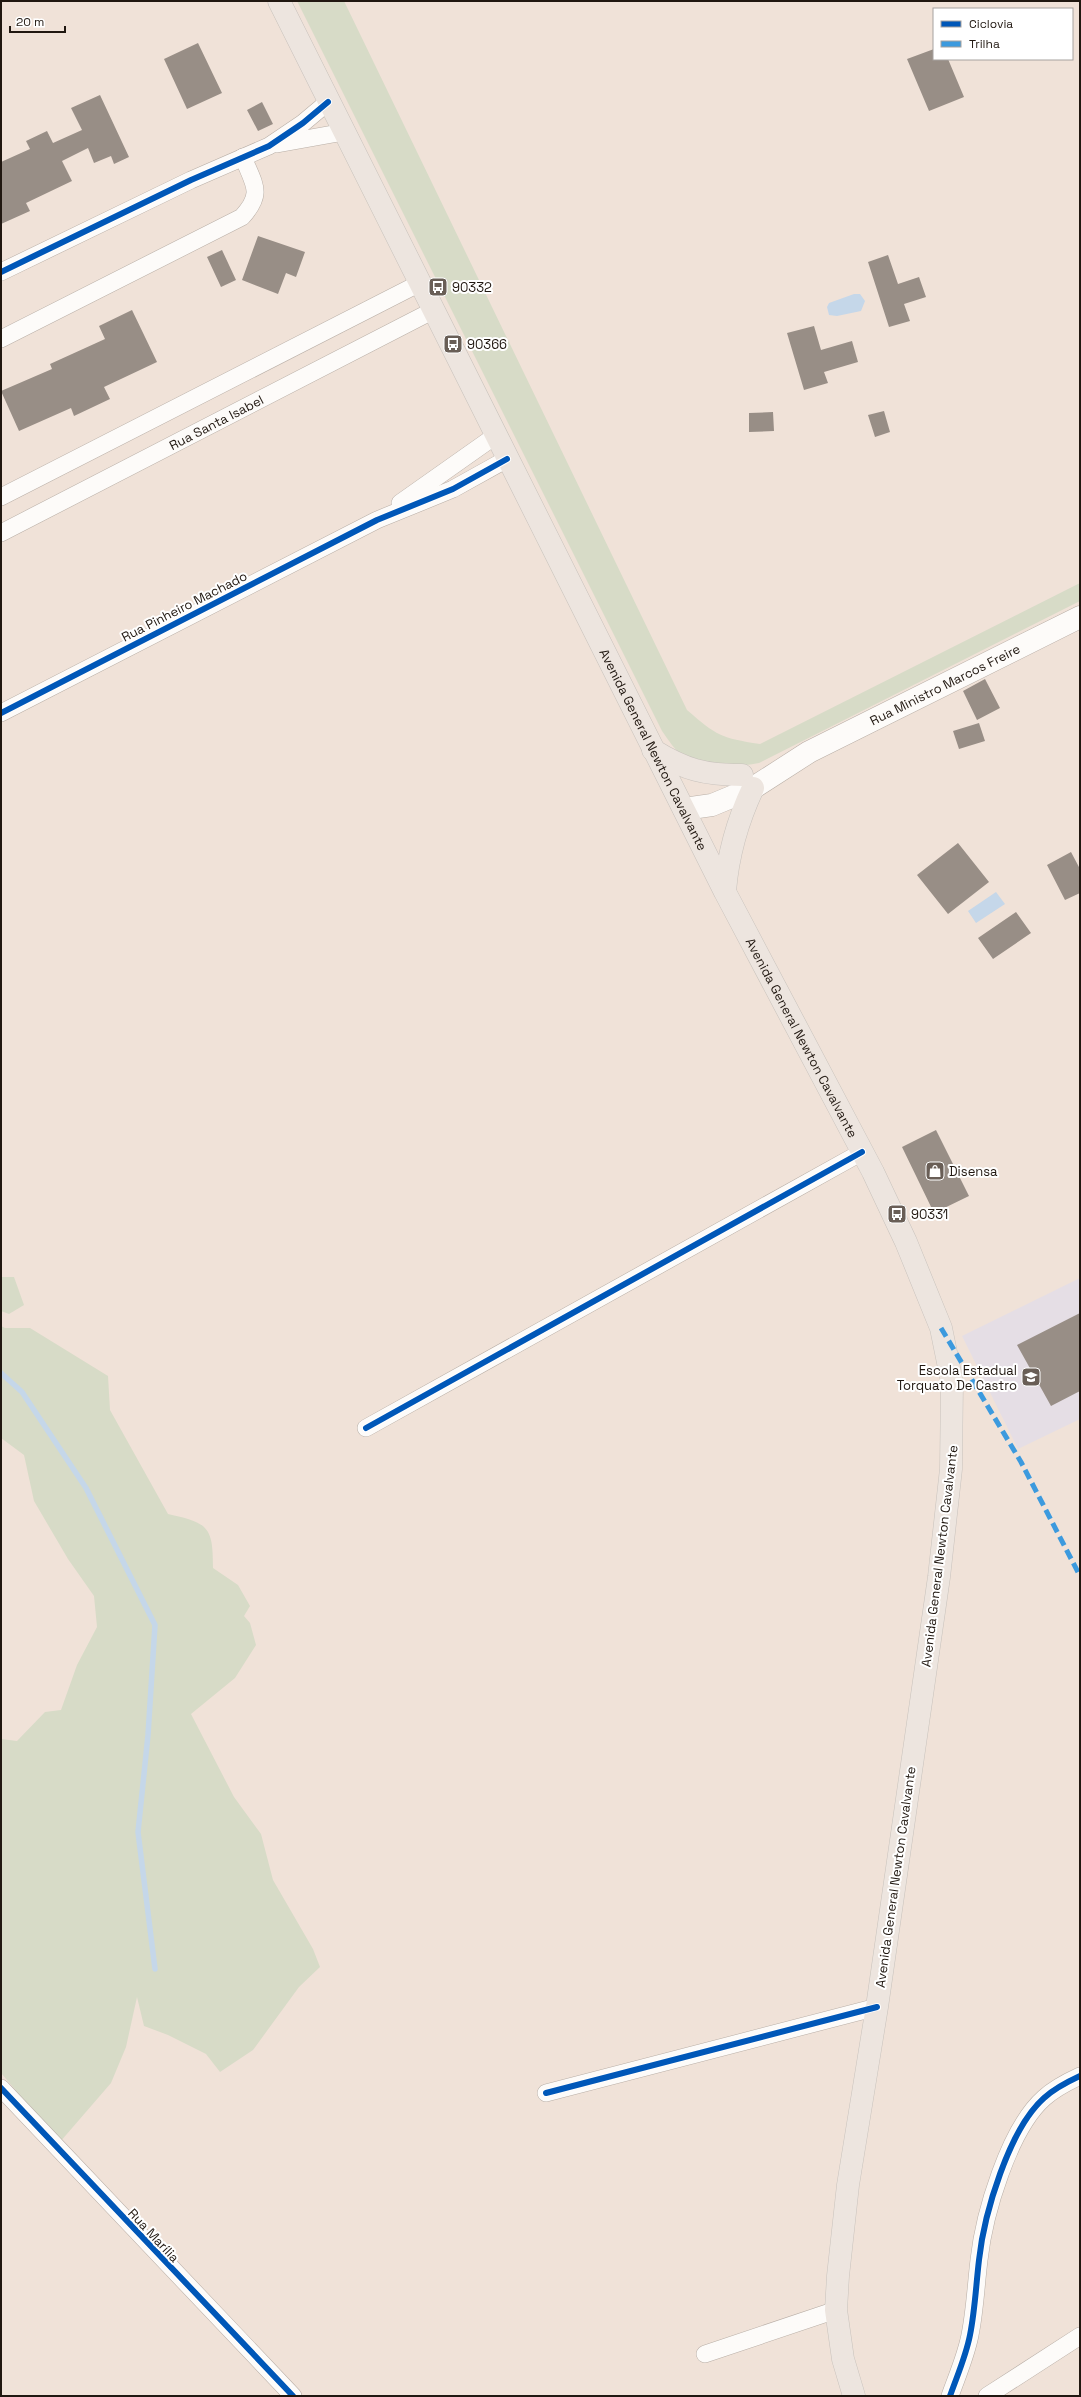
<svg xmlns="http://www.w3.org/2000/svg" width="1081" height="2397" font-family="'Space Grotesk',sans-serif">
<rect width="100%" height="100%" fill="#f0e2d8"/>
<!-- education -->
<path fill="#e5dee5" d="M 1080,1278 L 1080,1419 L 1018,1449 L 962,1336 Z"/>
<!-- green -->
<path fill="#d7dbc7" d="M 297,1 L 344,1 L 687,710 C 717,736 721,738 760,744 L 1080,583 L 1080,601 L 759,763 C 735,768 707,768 685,756 C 675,752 668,739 662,731 Z
M 1,1277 L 14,1277 L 24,1305 L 9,1314 L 1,1311 Z
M 1,1326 L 5,1328 L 30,1328 L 108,1376 L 110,1410 L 168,1514 C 209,1523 213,1527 213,1568 L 238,1585 L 250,1606 L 244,1616 L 250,1623 L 256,1645 L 235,1678 L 191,1714 L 234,1797 L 261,1834 L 273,1880 L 313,1949 L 320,1967 L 299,1987 L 253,2050 L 220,2072 L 206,2054 L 168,2035 L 144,2026 L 137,1997 L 126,2047 L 111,2083 L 60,2142 L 1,2073 L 1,1739 L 17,1741 L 45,1712 L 61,1710 L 77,1665 L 97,1627 L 94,1596 L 68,1559 L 34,1501 L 24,1455 L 1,1438 Z"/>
<!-- water -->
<path fill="#c5d7e9" d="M 854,294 L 860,294 L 865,301 L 861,311 L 837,316 L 829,315 L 827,307 L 829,303 Z
M 996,892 L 1005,904 L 976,923 L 968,911 Z"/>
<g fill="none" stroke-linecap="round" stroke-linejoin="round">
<!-- stream -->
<path stroke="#c5d7e9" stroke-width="5.5" d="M 1,1373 L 22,1392 L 86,1488 L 155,1625 L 148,1735 L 138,1832 L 155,1969"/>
</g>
<!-- building -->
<path fill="#988e86" d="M 198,43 L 222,93 L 187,109 L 164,59 Z
M 934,49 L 934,59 L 948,59 L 964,97 L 929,111 L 907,59 Z
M 100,95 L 129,157 L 114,164 L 111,156 L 94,163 L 88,148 L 62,161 L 72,181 L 26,203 L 30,211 L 1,224 L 1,162 L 30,149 L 26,141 L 47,131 L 53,143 L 82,130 L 71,108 Z
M 262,102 L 273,124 L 258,131 L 247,110 Z
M 258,236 L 305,252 L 296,277 L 286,273 L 278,294 L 242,280 Z
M 222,250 L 236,280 L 221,287 L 207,257 Z
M 888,255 L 898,284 L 919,277 L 926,297 L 904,304 L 910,321 L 889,327 L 868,262 Z
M 132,310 L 157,362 L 104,387 L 110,399 L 74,416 L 71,408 L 19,431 L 1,391 L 52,369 L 50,364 L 105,339 L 99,326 Z
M 814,326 L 821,350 L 852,341 L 858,362 L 824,372 L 828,383 L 804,390 L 787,333 Z
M 884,411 L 890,432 L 875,437 L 868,415 Z
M 773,412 L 774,431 L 749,432 L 749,413 Z
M 985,679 L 1000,708 L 977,720 L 963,691 Z
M 979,723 L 985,741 L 959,749 L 953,731 Z
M 958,843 L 989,882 L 948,914 L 917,875 Z
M 1071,852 L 1080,869 L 1080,893 L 1065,900 L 1047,865 Z
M 1016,912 L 1031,933 L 993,959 L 978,938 Z
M 936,1130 L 969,1196 L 934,1213 L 902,1147 Z
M 1080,1313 L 1080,1391 L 1051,1406 L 1017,1345 Z"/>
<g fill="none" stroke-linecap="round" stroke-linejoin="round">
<!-- street casing -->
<g stroke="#b8aea6" stroke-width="18">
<g id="street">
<path d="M 277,144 L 344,132"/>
<path d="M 1,272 L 191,180 L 269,146 L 303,123 L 328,102"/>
<path d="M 1,339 L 242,217 C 264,193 254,185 243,157"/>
<path d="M 1,497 L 420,283"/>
<path d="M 400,503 L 495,436"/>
<path id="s1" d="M 1,533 L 432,311"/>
<path d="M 1,713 L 377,520 L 453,489 L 507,459"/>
<path d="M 366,1428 L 862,1152"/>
<path d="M 1,2088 L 293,2396"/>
<path d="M 546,2093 L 877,2007"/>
<path d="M 705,2354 L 836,2310"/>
<path d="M 950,2396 C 957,2376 966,2356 970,2335 C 975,2310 976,2285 979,2260 C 984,2214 1009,2129 1044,2098 C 1055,2088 1067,2082 1080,2076"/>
<path d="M 987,2396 L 1080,2336"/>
</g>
</g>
<!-- secondary casing -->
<g stroke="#b8aea6" stroke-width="23">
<g id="secondary">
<path id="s2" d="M 684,809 L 712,805 L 753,788 L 809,752 L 1080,617"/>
</g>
</g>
<!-- primary casing -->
<g stroke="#c8c2bc" stroke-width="23">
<g id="primary">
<path id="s3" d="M 279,1 L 725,892 L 873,1172 L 906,1242 L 941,1328 L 952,1382 L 951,1469 L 939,1577 L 877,2007 L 848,2185 L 838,2276 L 836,2310 L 843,2359 L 854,2396"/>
<path d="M 653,750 C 685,770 705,775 742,775"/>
<path d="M 725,891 C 728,854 737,822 753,788"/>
</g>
</g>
<!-- street -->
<use href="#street" stroke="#fdfbf9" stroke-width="17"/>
<!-- secondary -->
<use href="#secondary" stroke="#fdfbf9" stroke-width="22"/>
<!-- primary -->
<use href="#primary" stroke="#ede5df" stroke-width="22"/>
<!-- quiet -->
<path stroke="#3c9ade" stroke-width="5" stroke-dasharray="10 5" stroke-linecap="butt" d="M 941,1328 L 1021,1462 L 1080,1576"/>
<!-- cycleway casing -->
<g stroke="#fff" stroke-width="8">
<path id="cycleway" d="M 1,272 L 191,180 L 269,146 L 303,123 L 328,102
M 1,713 L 377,520 L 453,489 L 507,459
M 366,1428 L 862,1152
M 1,2088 L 293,2396
M 546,2093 L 877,2007
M 950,2396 C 957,2376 966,2356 970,2335 C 975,2310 976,2285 979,2260 C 984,2214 1009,2129 1044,2098 C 1055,2088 1067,2082 1080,2076"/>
</g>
<!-- cycleway -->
<use href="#cycleway" stroke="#0057b8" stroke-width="6"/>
</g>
<!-- icons -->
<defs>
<g id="bus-square" transform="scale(1)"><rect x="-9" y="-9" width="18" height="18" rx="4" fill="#695e56" stroke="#fff"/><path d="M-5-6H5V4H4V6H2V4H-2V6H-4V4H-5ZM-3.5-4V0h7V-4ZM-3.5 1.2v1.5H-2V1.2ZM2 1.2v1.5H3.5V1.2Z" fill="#fff"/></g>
<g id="shop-square" transform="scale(1)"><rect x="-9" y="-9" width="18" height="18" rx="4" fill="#695e56" stroke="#fff"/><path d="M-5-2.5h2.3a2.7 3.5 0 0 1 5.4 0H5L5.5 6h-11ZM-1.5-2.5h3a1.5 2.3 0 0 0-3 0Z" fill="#fff"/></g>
<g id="school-square" transform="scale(1)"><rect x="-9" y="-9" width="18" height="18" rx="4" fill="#695e56" stroke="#fff"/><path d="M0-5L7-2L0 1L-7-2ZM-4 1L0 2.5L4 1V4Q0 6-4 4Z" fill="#fff"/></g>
</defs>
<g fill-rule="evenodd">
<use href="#bus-square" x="438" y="287"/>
<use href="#bus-square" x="453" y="344"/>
<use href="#shop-square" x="935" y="1171"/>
<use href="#bus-square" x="897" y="1214"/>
<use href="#school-square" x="1031" y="1377"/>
</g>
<g text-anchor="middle" stroke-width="4" stroke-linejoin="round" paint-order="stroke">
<!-- poi labels -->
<g font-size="13" fill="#201710" stroke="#fff" text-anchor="start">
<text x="452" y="292">90332</text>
<text x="467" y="349">90366</text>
<text x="949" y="1176">Disensa</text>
<text x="911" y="1219">90331</text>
<text x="1017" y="1375" text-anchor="end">Escola Estadual<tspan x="1017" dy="15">Torquato De Castro</tspan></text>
</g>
<!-- street labels -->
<g font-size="13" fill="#201710" stroke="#fff">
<text dy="5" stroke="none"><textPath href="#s1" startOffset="242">Rua Santa Isabel</textPath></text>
<text transform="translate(184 606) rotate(-27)" y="5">Rua Pinheiro Machado</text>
<text dy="5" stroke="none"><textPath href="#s2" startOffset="291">Rua Ministro Marcos Freire</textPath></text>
<text dy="5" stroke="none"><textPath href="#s3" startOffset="837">Avenida General Newton Cavalvante</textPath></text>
<text dy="5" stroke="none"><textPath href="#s3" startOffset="1161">Avenida General Newton Cavalvante</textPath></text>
<text transform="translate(939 1556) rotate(-83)" y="5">Avenida General Newton Cavalvante</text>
<text transform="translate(895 1877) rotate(-82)" y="5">Avenida General Newton Cavalvante</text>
<text transform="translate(154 2235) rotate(47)" y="5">Rua Marília</text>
</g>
</g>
<!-- border -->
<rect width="1081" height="2397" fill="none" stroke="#201710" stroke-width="4"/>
<!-- legend -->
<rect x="933" y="8" width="140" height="52" fill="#ffffff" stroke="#a6a29f"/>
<rect x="941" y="21" width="20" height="6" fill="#0057b8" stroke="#a6a29f"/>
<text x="969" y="28" font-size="12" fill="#201710">Ciclovia</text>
<rect x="941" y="41" width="20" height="6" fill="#3c9ade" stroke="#a6a29f"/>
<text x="969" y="48" font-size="12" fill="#201710">Trilha</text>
<!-- scale -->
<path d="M10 26v6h55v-6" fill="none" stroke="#201710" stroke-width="2"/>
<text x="16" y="26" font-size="12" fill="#201710" stroke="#ffffff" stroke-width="3" paint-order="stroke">20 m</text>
</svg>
